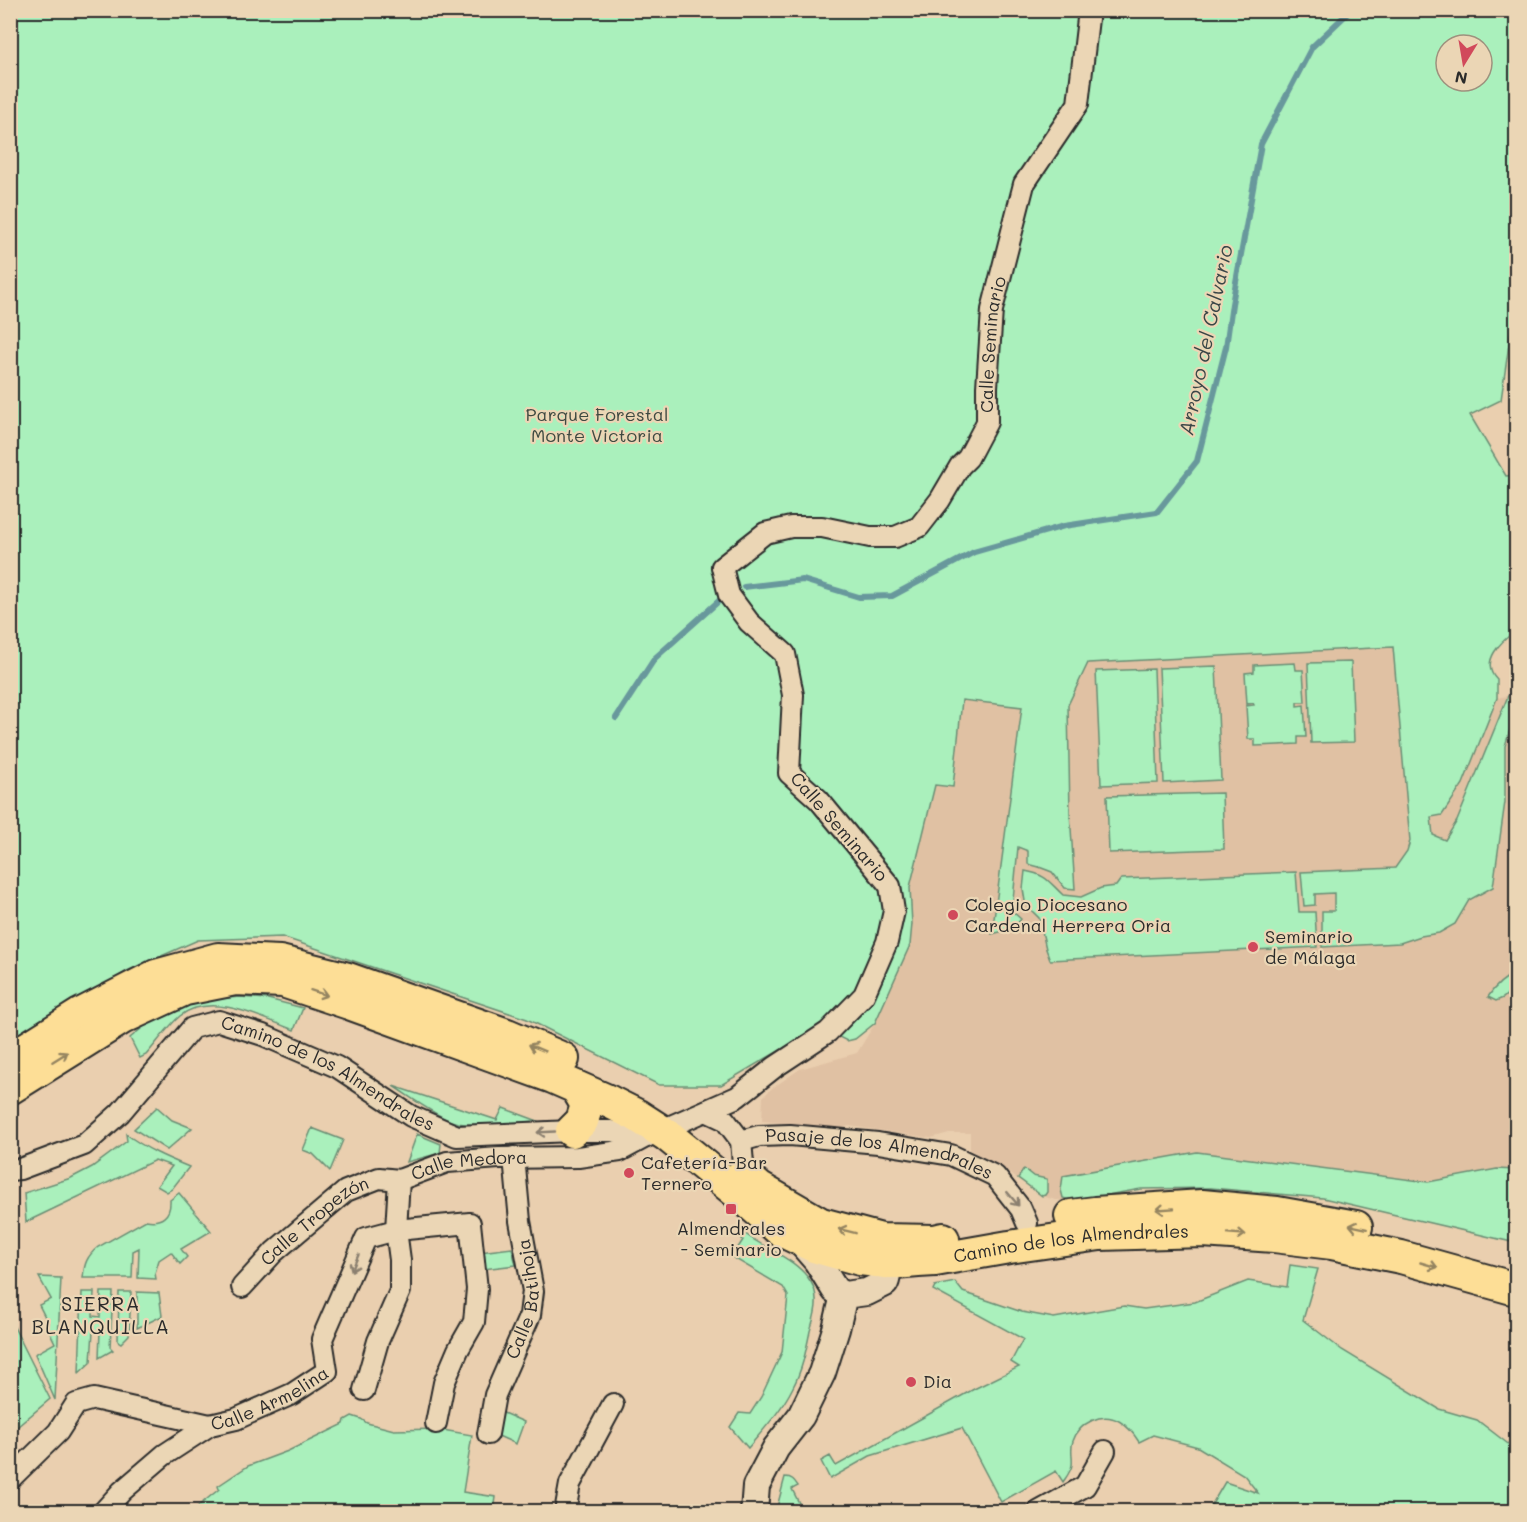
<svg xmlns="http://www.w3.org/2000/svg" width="1527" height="1522" font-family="Mali,sans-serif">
<rect width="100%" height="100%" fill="#eacfaf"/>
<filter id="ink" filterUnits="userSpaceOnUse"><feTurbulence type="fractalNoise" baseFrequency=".0167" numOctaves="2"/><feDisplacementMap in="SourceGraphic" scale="12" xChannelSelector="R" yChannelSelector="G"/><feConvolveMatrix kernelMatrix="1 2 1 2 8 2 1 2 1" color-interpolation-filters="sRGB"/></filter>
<g filter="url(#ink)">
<!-- built -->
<path fill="#e0c1a3" d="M 1393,647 L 1408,817 L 1463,784 L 1497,698 L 1516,694 L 1516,1243 L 1323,1198 L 1211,1188 L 1141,1189 L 1073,1201 L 1056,1200 L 1042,1196 L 999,1166 L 970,1150 L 970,1133 L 949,1133 L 931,1138 L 849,1126 L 839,1129 L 762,1121 L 763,1097 L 771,1089 L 800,1069 L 857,1053 L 875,1023 L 910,945 L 912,924 L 910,887 L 935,785 L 953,786 L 962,700 L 1022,706 L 1052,664 Z"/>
<!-- green -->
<path fill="#aaf0bc" stroke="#6a8e74" stroke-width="1.5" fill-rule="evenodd" d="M 10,11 L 1516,11 L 1516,321 L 1511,330 L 1501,400 L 1470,415 L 1506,476 L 1516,475 L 1516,631 C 1501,641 1479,662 1497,680 L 1497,698 L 1463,784 L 1442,815 L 1431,817 L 1433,835 L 1445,840 L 1457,821 L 1508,696 L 1516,694 L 1516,710 L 1505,746 L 1505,802 L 1493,887 L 1469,900 L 1455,924 L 1439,933 L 1421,936 L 1400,943 L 1322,947 L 1322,911 L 1334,911 L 1334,893 L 1315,894 L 1315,905 L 1304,906 L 1301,872 L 1395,868 L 1407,851 L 1410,841 L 1393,647 L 1088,663 L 1068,705 L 1070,813 L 1075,889 L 1065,888 L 1052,872 L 1039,867 L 1028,864 L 1028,851 L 1018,847 L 1012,911 L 1021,919 C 1014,929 1004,931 992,934 L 1022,707 L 962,700 L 953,787 L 935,785 L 910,887 L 912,924 L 910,945 L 875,1023 L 855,1039 L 847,1041 L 819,1027 L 721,1085 L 659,1085 L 527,1019 L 282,937 L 198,940 L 127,971 L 11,1043 ZM 1446,45 L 1482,45 L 1482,81 L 1446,81 Z
M 1351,662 L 1354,742 L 1311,743 L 1308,663 Z
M 1295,663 L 1296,670 L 1303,670 L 1305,702 L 1297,702 L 1297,706 L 1304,705 L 1306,737 L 1298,737 L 1298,744 L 1255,746 L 1255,739 L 1248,739 L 1246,706 L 1254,705 L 1253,703 L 1247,704 L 1245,673 L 1254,672 L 1254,665 Z
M 1216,666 L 1221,780 L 1164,783 L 1159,668 Z
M 1154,669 L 1158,783 L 1101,785 L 1096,671 Z
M 1222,793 L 1224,849 L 1109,853 L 1107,796 Z
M 1025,871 C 1047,875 1048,881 1063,895 L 1081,897 L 1101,888 L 1116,886 L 1121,879 L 1296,872 L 1299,912 L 1315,912 L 1317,947 L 1050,960 L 1046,949 L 1039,918 L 1030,909 L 1025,901 L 1023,889 Z
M 1516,973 L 1516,986 L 1503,998 L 1496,1001 L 1488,997 C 1495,986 1504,978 1516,973 Z
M 240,997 L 268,999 L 303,1008 L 294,1030 C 262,1018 211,991 180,1016 C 169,1025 156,1044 146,1055 L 140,1058 L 130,1038 L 148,1023 L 183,1007 L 216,999 Z
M 393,1086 L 497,1120 L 503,1108 L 538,1121 C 516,1122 474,1128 454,1122 C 437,1117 409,1096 393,1086 Z
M 157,1107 L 172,1120 L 192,1128 L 167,1150 L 134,1129 Z
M 312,1128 L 343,1140 L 330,1171 L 313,1154 L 303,1150 Z
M 126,1134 C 146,1149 167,1158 189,1167 L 172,1189 L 167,1192 L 157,1186 L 172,1166 L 155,1160 L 26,1222 L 24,1193 L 71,1178 L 92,1167 L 127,1141 Z
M 417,1134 L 441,1144 L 440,1153 L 407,1162 Z
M 1197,1152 L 1428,1182 L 1497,1169 L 1516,1170 L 1516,1243 L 1323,1198 L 1211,1188 L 1141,1189 L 1073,1201 L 1063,1198 L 1061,1190 L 1063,1176 Z
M 1024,1169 L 1033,1176 L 1047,1179 L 1047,1192 L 1045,1195 L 1042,1196 L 1018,1178 Z
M 179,1193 L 211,1231 L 181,1249 L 187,1257 L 180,1264 L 171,1252 L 159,1260 L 155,1273 L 156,1279 L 138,1278 L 139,1248 L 133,1251 L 132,1278 L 83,1278 C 84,1264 87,1256 98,1247 L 146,1220 C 161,1223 171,1216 170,1200 Z
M 744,1233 C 766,1250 796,1258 811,1282 C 814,1287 816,1294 816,1300 C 817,1310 813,1321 810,1331 C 806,1351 802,1371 792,1389 C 781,1411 763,1430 748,1448 L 730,1427 L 739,1413 L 750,1414 L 761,1397 L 782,1352 L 788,1296 L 783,1287 L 732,1257 L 743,1240 L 741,1238 Z
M 512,1248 L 516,1265 L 483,1269 L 480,1252 Z
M 1290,1265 L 1318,1269 L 1303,1320 L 1342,1350 L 1439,1409 L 1477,1420 L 1516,1450 L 1516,1511 L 1271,1512 L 1265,1509 L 1264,1511 L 1208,1511 L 1225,1482 L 1258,1493 L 1244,1475 L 1198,1447 L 1153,1435 L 1139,1442 C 1134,1434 1128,1426 1119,1421 C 1102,1411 1079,1423 1073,1441 C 1070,1449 1073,1457 1072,1465 C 1071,1471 1067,1476 1063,1482 L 1056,1471 L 1001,1502 L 962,1428 L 870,1456 L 830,1479 L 821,1461 L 830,1456 L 836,1466 L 974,1389 L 1019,1367 L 1011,1362 L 1023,1339 L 933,1290 L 935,1286 L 955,1282 L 963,1292 L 1022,1312 L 1054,1318 L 1124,1306 L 1144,1309 L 1195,1302 L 1248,1281 L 1287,1287 Z
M 39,1277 L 61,1278 L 55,1400 L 35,1354 L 55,1343 L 46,1324 L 48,1323 L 39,1305 L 51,1299 Z
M 82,1292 L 94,1292 L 93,1316 L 100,1317 L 101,1292 L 113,1292 L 110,1347 L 113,1350 L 99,1358 L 100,1331 L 93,1331 L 91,1362 L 79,1373 Z
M 119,1292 L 131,1292 L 129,1335 L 121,1343 L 118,1341 Z
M 137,1292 L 159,1293 L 162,1316 L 137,1328 Z
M 11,1321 L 50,1399 L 11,1432 L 10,1432 Z
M 499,1411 L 524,1422 L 516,1444 L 494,1434 Z
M 352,1416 L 361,1419 L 367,1423 L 394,1430 L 437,1429 L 472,1435 L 463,1492 L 496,1497 L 494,1512 L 191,1512 L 218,1490 L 219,1489 L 218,1486 L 248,1466 L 288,1451 L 344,1424 L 345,1420 Z
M 785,1477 C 792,1477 794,1480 798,1486 L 792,1489 L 801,1507 L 793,1511 L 776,1511 Z"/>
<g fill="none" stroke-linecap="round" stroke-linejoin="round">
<!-- stream -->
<path stroke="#68989c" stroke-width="6" d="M 744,587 L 803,580 L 859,597 L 892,596 L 974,552 L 1064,526 L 1157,512 L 1197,461 L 1226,347 L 1232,304 L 1261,144 L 1312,47 L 1351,10
M 616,718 L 655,658 L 721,599"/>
<!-- minor casing -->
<g stroke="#2b2b2b" stroke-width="24">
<g id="minor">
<path d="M 706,1111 L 725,1120 L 741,1141 L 744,1175"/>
<path id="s1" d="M 741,1141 L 759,1136 L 790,1135 L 878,1143 L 951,1155 L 995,1176 L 1021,1209 L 1027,1223"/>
<path id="s2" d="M 10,1170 L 20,1169 L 84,1145 L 120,1113 L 192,1028 L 219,1021 L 263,1035 L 337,1067 L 411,1116 L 457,1136 L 572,1131 L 611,1131 L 646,1137"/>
<path id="s3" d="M 242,1287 L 274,1252 L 346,1191 L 379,1178 L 399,1180 L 447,1162 L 499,1158 L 578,1157 L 620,1151 L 646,1137 L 737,1097 L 775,1067 L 828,1032 L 864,995 L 887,942 L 894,911 L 890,886 L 819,800 L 789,773 L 793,695 L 785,654 L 749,622 L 729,595 L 722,567 L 765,533 L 791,527 L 822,527 L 870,537 L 895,537 L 919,527 L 940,500 L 960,466 L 968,458 L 987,422 L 987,387 L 992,310 L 1024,184 L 1078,104 L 1089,10"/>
<path d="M 364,1390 L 378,1341 L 400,1291 L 400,1260 L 396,1230 L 399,1180"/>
<path id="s4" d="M 488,1434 L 495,1395 L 530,1315 L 533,1291 L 520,1221 L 514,1157"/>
<path d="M 10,1479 L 58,1432 L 76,1404 L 94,1399 L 210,1425"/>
<path id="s5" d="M 103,1512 L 122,1491 L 164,1455 L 210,1425 L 236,1419 L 292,1394 L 327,1371 L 322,1339 L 366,1238 L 396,1230 L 470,1223 L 477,1289 L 474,1322 L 458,1350 L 444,1383 L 436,1423"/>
<path d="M 565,1512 L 570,1484 L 613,1404"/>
<path d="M 1038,1512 L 1085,1486 L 1105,1451"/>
</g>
</g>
<!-- tertiary casing -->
<g stroke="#2b2b2b" stroke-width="30">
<path id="tertiary" d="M 797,1238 L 817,1261 L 835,1290 L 844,1295 L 867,1292 L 885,1283 C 890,1271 886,1257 882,1244
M 754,1512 L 756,1486 L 776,1448 L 801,1416 L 822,1373 L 836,1329 L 844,1295"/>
</g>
<!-- primary casing -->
<g stroke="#2b2b2b" stroke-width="36">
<g id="primary">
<path d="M 10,1059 L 80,1015 L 156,976 L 218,959 L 280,962 L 348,979 L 507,1035 L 563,1059"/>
<path id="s6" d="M 10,1088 L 122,1018 L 185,989 L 235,979 L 283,981 L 349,1003 L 553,1077 L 610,1102 L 636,1115 L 667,1135 L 743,1197 L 779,1229 L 814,1246 L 860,1259 L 895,1263 L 918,1261 L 935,1260 L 1009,1247 L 1100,1234 L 1203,1231 L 1274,1236 L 1332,1243 L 1401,1257 L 1516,1289"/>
<path d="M 572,1131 L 582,1121 L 587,1105 L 577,1088"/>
<path d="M 743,1174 L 759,1188 L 821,1224 L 881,1240 L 935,1241 L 943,1239"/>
<path d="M 1071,1216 L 1095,1213 L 1202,1206 L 1277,1213 L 1356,1227"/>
</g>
</g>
<!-- minor -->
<use href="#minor" stroke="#ebd6b5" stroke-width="20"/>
<!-- tertiary -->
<use href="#tertiary" stroke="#ebd6b5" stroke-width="26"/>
<!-- primary -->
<use href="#primary" stroke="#fdde96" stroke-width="32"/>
</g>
<!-- one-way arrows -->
<defs><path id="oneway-shaft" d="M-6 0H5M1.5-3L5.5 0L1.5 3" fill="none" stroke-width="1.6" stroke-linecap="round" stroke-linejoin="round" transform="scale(1.5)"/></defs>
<g stroke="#948460">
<use href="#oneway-shaft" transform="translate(319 993) rotate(18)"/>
<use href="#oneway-shaft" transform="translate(537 1048) rotate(-157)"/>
<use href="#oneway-shaft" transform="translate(60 1057) rotate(-32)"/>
<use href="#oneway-shaft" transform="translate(1165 1209) rotate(176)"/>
<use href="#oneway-shaft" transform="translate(1358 1227) rotate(-168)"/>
<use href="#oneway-shaft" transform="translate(847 1231) rotate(-166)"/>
<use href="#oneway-shaft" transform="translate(1237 1234) rotate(4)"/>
<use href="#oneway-shaft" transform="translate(1429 1265) rotate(16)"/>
</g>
<g stroke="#8b8070">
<use href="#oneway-shaft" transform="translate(546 1132) rotate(177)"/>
<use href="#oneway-shaft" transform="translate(1013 1199) rotate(50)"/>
<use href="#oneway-shaft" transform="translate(355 1263) rotate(113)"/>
</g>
</g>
<!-- markers -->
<g fill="#d1495b" stroke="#ebd6b5" stroke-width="2">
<circle cx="953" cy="915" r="6"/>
<circle cx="1253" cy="947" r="6"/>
<circle cx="629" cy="1173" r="6"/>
<rect x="725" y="1203" width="12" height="12" rx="3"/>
<circle cx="911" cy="1382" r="6"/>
</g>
<g text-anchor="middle" stroke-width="4.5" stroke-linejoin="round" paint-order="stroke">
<!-- street labels -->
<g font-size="18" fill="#2b2b2b" stroke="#ebd6b5">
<text dy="6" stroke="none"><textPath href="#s3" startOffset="1628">Calle Seminario</textPath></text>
<text transform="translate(839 827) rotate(49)" y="6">Calle Seminario</text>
<text dy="6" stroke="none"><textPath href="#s2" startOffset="387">Camino de los Almendrales</textPath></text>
<text dy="6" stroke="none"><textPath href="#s1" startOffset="141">Pasaje de los Almendrales</textPath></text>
<text dy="6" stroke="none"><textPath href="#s3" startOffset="270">Calle Medora</textPath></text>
<text dy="6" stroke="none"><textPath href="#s3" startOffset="99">Calle Tropezón</textPath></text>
<text dy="6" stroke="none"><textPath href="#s6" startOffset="1161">Camino de los Almendrales</textPath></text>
<text dy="6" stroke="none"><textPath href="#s4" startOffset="142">Calle Batihoja</textPath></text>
<text dy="6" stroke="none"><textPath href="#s5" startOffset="204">Calle Armelina</textPath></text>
</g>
<!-- park labels -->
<g font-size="18" fill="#3e4941" stroke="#ebd6b5">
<text x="597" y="421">Parque Forestal<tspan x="597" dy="21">Monte Victoria</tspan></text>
</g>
<!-- poi labels -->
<g font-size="18" fill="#2b2b2b" stroke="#ebd6b5" text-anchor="start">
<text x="965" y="911">Colegio Diocesano<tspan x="965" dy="21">Cardenal Herrera Oria</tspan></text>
<text x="1265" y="943">Seminario<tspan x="1265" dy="21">de Málaga</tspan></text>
<text x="641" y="1169">Cafetería-Bar<tspan x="641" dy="21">Ternero</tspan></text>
<text x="731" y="1235" text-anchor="middle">Almendrales<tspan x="731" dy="21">- Seminario</tspan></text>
<text x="923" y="1388">Dia</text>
</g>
<!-- water labels -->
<g font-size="20" font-style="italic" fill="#3a4647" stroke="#ebd6b5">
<text transform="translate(1206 340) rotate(-78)" y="7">Arroyo del Calvario</text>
</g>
<!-- neighbourhood labels -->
<g font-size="20" letter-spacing="1.5" fill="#2b2b2b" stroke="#ebd6b5">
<text x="101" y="1311">SIERRA<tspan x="101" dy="23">BLANQUILLA</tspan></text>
</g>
</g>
<!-- margin -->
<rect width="1527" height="1522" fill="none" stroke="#ebd6b5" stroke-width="36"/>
<rect x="18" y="18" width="1491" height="1486" fill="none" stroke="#2b2b2b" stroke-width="2" filter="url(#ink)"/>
<!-- north arrow -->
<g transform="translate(1464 63) rotate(191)"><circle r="28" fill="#ebd6b5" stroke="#9e927e" stroke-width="1.5"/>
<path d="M0-4.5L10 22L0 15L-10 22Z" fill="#d1495b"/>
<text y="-9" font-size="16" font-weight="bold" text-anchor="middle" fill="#2b2b2b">N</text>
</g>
</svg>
